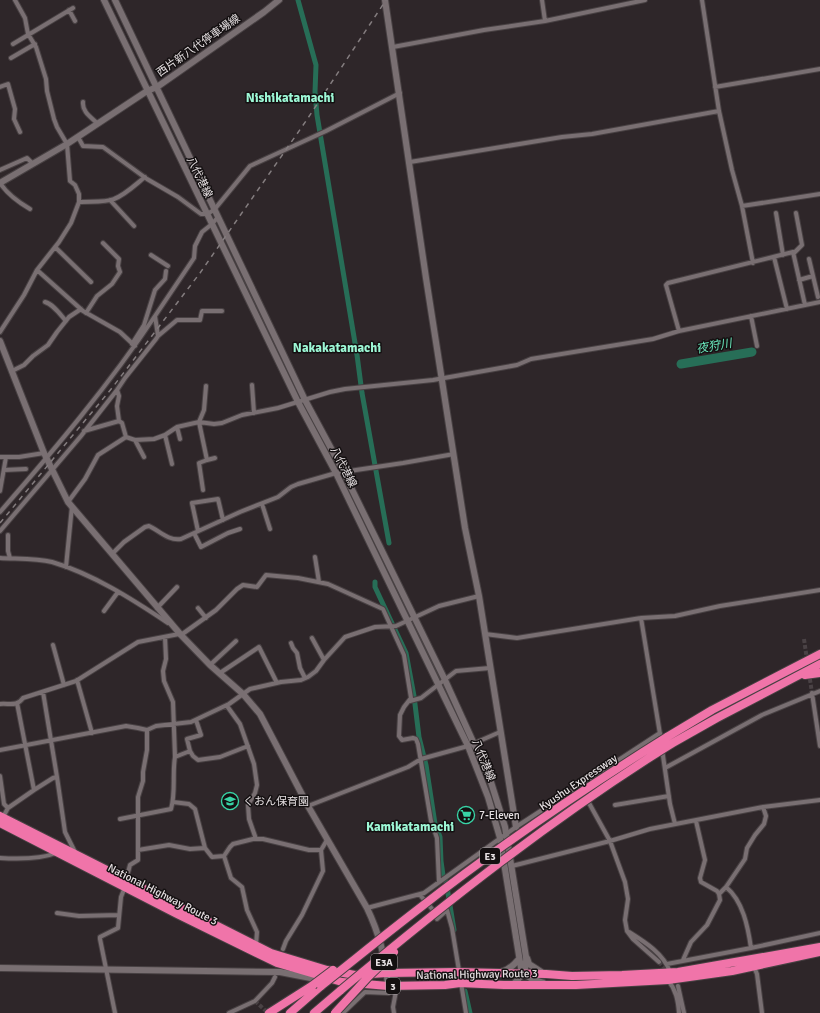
<svg xmlns="http://www.w3.org/2000/svg" width="820" height="1013" font-family="Signika,'Noto Sans JP',sans-serif">
<rect width="100%" height="100%" fill="#2e2629"/>
<g fill="none" stroke-linecap="round" stroke-linejoin="round">
<!-- canal -->
<path stroke="#276e57" stroke-width="5" d="M 298,0 L 316,65 L 315,92 L 317,115 L 357,355 L 362,393 L 389,543
M 375,582 L 375,587 L 406,653 L 414,696 L 419,737 L 426,765 L 435,824 L 440,837 L 441,861 L 443,875
M 446,881 L 454,930
M 465,991 L 470,1013"/>
<!-- river -->
<path stroke="#276e57" stroke-width="9" d="M 681,364 L 752,352"/>
<!-- street-tunnel -->
<path stroke="#4a4245" stroke-width="4" stroke-dasharray="4 2" stroke-linecap="butt" d="M 804,639 L 807,660
M 809,673 L 812,693
M 659,962 L 667,972
M 255,1001 L 268,1013"/>
<!-- street casing -->
<g stroke="#484143" stroke-width="6">
<path id="street" d="M 542,0 L 545,21
M 702,0 L 719,111 L 732,170 L 742,206 L 753,263
M 69,10 L 75,21
M 13,44 L 73,8
M 393,47 L 484,30 L 545,21 L 645,0
M 11,58 L 35,44
M 0,87 L 8,84 L 15,109 L 14,119 L 20,132
M 715,87 L 820,69
M 83,102 C 82,112 91,117 98,124
M 78,137 L 83,146 L 103,147 L 147,179 L 178,197 L 201,214 L 207,214 L 214,210 L 250,166 L 326,131 L 400,93
M 410,162 L 562,137 L 592,134 L 719,111
M 0,170 L 27,158 L 33,164
M 0,183 C 8,195 18,202 30,209
M 110,200 L 134,226
M 79,202 C 90,201 104,203 114,199 C 125,195 135,185 145,177
M 742,206 L 820,194
M 776,213 L 783,255
M 55,247 L 91,282
M 793,252 L 795,252 L 802,245 L 796,213
M 151,255 L 168,266
M 774,257 L 787,309
M 809,259 L 818,297
M 37,270 L 83,311 L 120,332 L 135,346
M 799,280 L 813,276
M 45,302 C 53,304 60,314 66,321
M 86,313 L 97,296 L 112,284 L 120,272 L 118,266 L 119,259 L 103,243
M 751,316 L 757,346
M 679,331 L 666,285 L 668,283 L 793,252 L 805,305
M 0,332 L 24,295 L 37,270 L 59,242 L 71,223 L 79,202 L 79,194 L 75,185 L 70,181 L 67,144 L 57,127 L 54,119 L 47,91 L 46,79 L 36,47 L 28,34 L 25,18 L 15,0
M 158,336 L 177,320 L 200,320 L 202,311 L 222,311
M 132,344 L 144,325 L 155,290 L 165,279 L 166,271
M 12,371 L 24,365 L 33,356 L 48,345 L 57,332 L 69,317 L 81,309
M 252,385 L 254,413
M 206,386 L 204,410 L 199,422 L 207,460 L 215,458
M 117,390 L 119,396 L 117,406 L 119,421 L 122,423 L 126,437 L 135,440 L 154,439 L 165,435 L 177,427 L 199,422 L 214,424 L 222,423 L 242,415 L 278,408 L 330,392 L 345,389 L 433,380 L 506,367 L 517,365 L 531,359 L 653,339 L 679,331 L 820,302
M 177,427 L 180,439
M 84,431 L 119,421
M 165,435 L 172,464
M 135,440 L 144,457
M 0,457 L 19,457 L 44,453
M 4,470 L 26,469
M 203,490 L 199,463 L 207,460
M 0,491 L 6,457
M 68,502 L 85,479 L 98,455 L 126,437
M 262,504 L 270,529
M 0,512 C 54,450 109,385 155,316
M 0,531 L 81,436 L 117,390 L 125,378 L 156,339 L 158,336 L 155,316 L 194,258 L 195,246 L 202,232 L 212,224 L 218,217
M 198,531 L 192,503 L 218,499 L 223,520
M 194,533 L 201,547 L 228,533 L 240,529
M 8,535 L 8,551 L 10,558
M 112,554 L 124,542 L 145,527 L 149,526 C 160,531 168,541 181,539 L 240,512 L 278,497 L 291,487 L 298,484 L 336,473 L 403,463 L 454,454
M 315,557 L 319,582
M 0,558 C 17,559 36,558 52,562 C 93,574 132,599 168,623
M 66,567 L 72,506
M 157,608 L 177,587
M 198,608 L 206,618
M 104,611 L 118,592
M 641,618 L 660,734
M 485,634 L 517,638 L 641,618 L 675,616 L 720,606 L 820,590
M 181,635 L 216,610 L 237,589 L 243,585 L 257,587 L 266,575 L 298,578 L 328,584 L 383,609 L 404,655 L 411,698 L 404,707 L 400,715 L 399,736 L 402,740 L 413,738 L 416,739 L 418,744 L 431,821 L 437,838 L 439,882
M 312,638 L 324,660
M 291,643 L 293,648 L 297,653 L 300,668 L 305,678
M 53,645 L 64,685
M 210,665 L 236,641
M 220,673 L 259,647 L 277,683
M 77,680 L 92,733
M 812,693 L 820,746
M 410,701 L 421,698 L 456,671 L 490,668
M 0,704 C 9,703 17,707 23,698 L 76,681 L 138,642 L 179,634
M 227,706 L 240,724 L 254,764 L 257,785 L 255,793 L 248,805 L 249,819 L 256,839
M 662,749 L 670,804 L 675,824
M 0,750 L 126,726 L 138,728 L 147,730
M 190,751 L 187,739 L 201,735 L 196,720
M 175,757 L 190,751 L 193,756 L 198,760 L 220,757 L 248,746
M 665,768 L 762,715 L 820,691
M 0,776 L 4,804 L 8,808 L 3,817
M 57,777 L 65,832 L 75,852
M 34,790 L 53,778 L 57,777 L 43,692
M 580,791 L 589,803 L 610,841 L 625,882 L 628,899 L 625,920 L 627,931 L 633,939 L 659,962
M 173,802 L 189,804 L 195,809 L 205,848 L 212,857 L 224,856 L 230,847 L 233,844 L 253,839 L 263,839 L 309,850 L 321,850
M 615,805 L 669,796
M 308,806 L 408,767 L 421,759 L 468,746 L 500,732
M 8,808 L 34,790 L 17,703
M 120,819 L 171,809 C 176,792 172,774 175,757 L 173,702 L 164,681 L 163,671 L 166,659 L 165,637
M 138,850 L 169,845 L 190,849 L 205,848
M 224,856 L 231,878 L 242,887 L 247,910 L 257,932 L 256,945
M 0,858 C 17,859 41,859 56,853
M 512,866 L 610,841 L 650,829 L 763,807 L 820,800
M 126,880 L 130,865 L 138,860 L 138,797 L 143,781 L 143,772 L 147,750 L 147,730 L 156,726 L 191,722 L 229,704 L 250,689 L 281,682 L 301,680 L 308,677 L 316,671 L 324,660 L 345,637 L 375,627 L 396,626 L 439,606 L 479,596
M 726,887 C 743,901 748,927 751,948
M 719,894 L 726,887 L 745,859 L 747,848 L 755,835 L 764,824 L 766,816 L 763,807
M 420,895 L 433,910 L 437,919 L 447,910 L 452,928 L 466,1013
M 367,908 L 424,893 L 516,827 L 660,733
M 57,913 L 79,916 L 119,915
M 629,932 C 645,942 664,954 670,972
M 283,949 L 286,941 L 302,915 L 323,871 L 321,850 L 327,840
M 683,960 L 691,942 L 707,925 L 720,900 L 719,894 L 717,891 L 701,882 L 700,878 L 705,860 L 696,821
M 667,964 L 751,948 L 820,933
M 754,967 L 757,974 L 762,1013
M 668,980 C 676,990 678,1000 679,1013
M 678,986 L 684,1013
M 115,1013 L 100,939 L 100,937 L 118,928 L 121,897 L 125,887
M 229,1013 L 255,1001 L 272,983 L 275,977
M 343,1013 L 365,992 L 388,993 L 388,986
M 394,1013 L 393,1007 L 397,986"/>
</g>
<!-- secondary casing -->
<g stroke="#484143" stroke-width="8">
<path id="secondary" d="M 104,0 L 298,402 L 336,473 L 468,746 L 488,797 L 500,838 L 521,968 C 526,978 534,980 544,983
M 115,0 L 305,400 L 341,467 L 445,680 L 490,779 L 505,827 L 526,957 C 527,970 522,977 512,985
M 385,0 L 426,278 L 465,528 L 479,596 L 516,827
M 0,183 L 67,144 L 147,91 L 157,87 L 264,12 L 279,0
M 0,341 L 44,453 L 68,502 L 181,635 L 210,665 L 243,694 L 260,714 L 308,806 L 367,908 C 378,931 386,960 388,986
M 527,958 L 529,964 L 543,973
M 0,968 L 280,972 L 321,980
M 501,972 C 509,970 514,965 519,959"/>
</g>
<!-- highway casing -->
<g stroke="#484143" stroke-width="10">
<path id="highway" d="M 805,675 L 820,673
M 667,737 L 712,710 L 820,654
M 671,744 L 717,718 L 820,664
M 0,816 L 271,953 L 327,970 L 355,975 L 387,973 L 458,972 L 546,974 L 572,976 L 622,975 L 678,972 L 820,947
M 0,823 L 177,914 L 277,963 L 342,982 L 388,986 L 445,985 L 460,983 L 504,985 L 576,985 L 668,980 L 732,971 L 820,952
M 269,1013 L 313,985
M 290,1013 L 321,986
M 314,1013 L 341,990"/>
</g>
<!-- street -->
<use href="#street" stroke="#796f72" stroke-width="4"/>
<!-- secondary -->
<use href="#secondary" stroke="#796f72" stroke-width="6"/>
<!-- highway -->
<use href="#highway" stroke="#f074a9" stroke-width="8"/>
<!-- rail -->
<path stroke="#847d7f" stroke-width="1.5" stroke-dasharray="5 5" stroke-linecap="butt" d="M 0,523 L 112,388 L 200,273 L 306,121 L 386,0"/>
<!-- highway-bridge casing -->
<g stroke="#484143" stroke-width="10" stroke-linecap="butt">
<path id="highway-bridge" d="M 313,985 L 333,970
M 321,986 C 354,960 387,933 421,907 C 499,846 582,790 667,737
M 341,990 C 446,902 554,817 671,744
M 335,1013 L 369,976 L 394,952"/>
</g>
<!-- highway-bridge -->
<use href="#highway-bridge" stroke="#f074a9" stroke-width="8"/>
</g>
<!-- icons -->
<defs>
<g id="school-ring" transform="scale(0.9)"><circle r="9.5" fill="#141011" stroke="#38d4a6" stroke-width="1.5"/><path d="M0-5L7-2L0 1L-7-2ZM-4 1L0 2.5L4 1V4Q0 6-4 4Z" fill="#38d4a6"/></g>
<g id="supermarket-ring" transform="scale(0.9)"><circle r="9.5" fill="#141011" stroke="#38d4a6" stroke-width="1.5"/><path d="M-6-5.5h2.5l.6 2H6L4.5 2H-2.5L-4.4-4H-6ZM-1.5 3.2a1.3 1.3 0 1 0 .1 0ZM3 3.2a1.3 1.3 0 1 0 .1 0Z" fill="#38d4a6"/></g>
</defs>
<g fill-rule="evenodd">
<use href="#school-ring" x="230" y="801"/>
<use href="#supermarket-ring" x="466" y="815"/>
</g>
<g text-anchor="middle" stroke-width="3" stroke-linejoin="round" paint-order="stroke">
<!-- shield labels -->
<g fill="#141011" stroke="#a7a2a3" stroke-width="1">
<rect x="480" y="848" width="20" height="16" rx="3"/>
<rect x="371" y="954" width="26" height="16" rx="3"/>
<rect x="386" y="978" width="14" height="16" rx="3"/>
</g>
<g font-size="10" font-weight="bold" fill="#e6e0e2">
<text x="490" y="860">E3</text>
<text x="384" y="966">E3A</text>
<text x="393" y="990">3</text>
</g>
<!-- street labels -->
<g font-size="11" fill="#e6e0e2" stroke="#141011">
<text transform="translate(198 45) rotate(-35)" y="4">西片新八代停車場線</text>
<text transform="translate(200 177) rotate(64)" y="4">八代港線</text>
<text transform="translate(344 467) rotate(63)" y="4">八代港線</text>
<text transform="translate(484 760) rotate(68)" y="4">八代港線</text>
<text transform="translate(578 782) rotate(-34)" y="4">Kyushu Expressway</text>
<text transform="translate(163 894) rotate(27)" y="4">National Highway Route 3</text>
<text transform="translate(477 974) rotate(-1)" y="4">National Highway Route 3</text>
</g>
<!-- poi labels -->
<g font-size="11" fill="#e6e0e2" stroke="#141011" text-anchor="start">
<text x="243" y="805">くおん保育園</text>
<text x="479" y="819">7-Eleven</text>
</g>
<!-- water labels -->
<g font-size="12" font-style="italic" fill="#6bebbf" stroke="#141011">
<text transform="translate(714 346) rotate(-10)" y="4">夜狩川</text>
</g>
<!-- quarter labels -->
<g font-size="13" font-weight="bold" fill="#9df8d6" stroke="#141011">
<text x="290" y="102">Nishikatamachi</text>
<text x="337" y="352">Nakakatamachi</text>
<text x="410" y="831">Kamikatamachi</text>
</g>
</g>
</svg>
